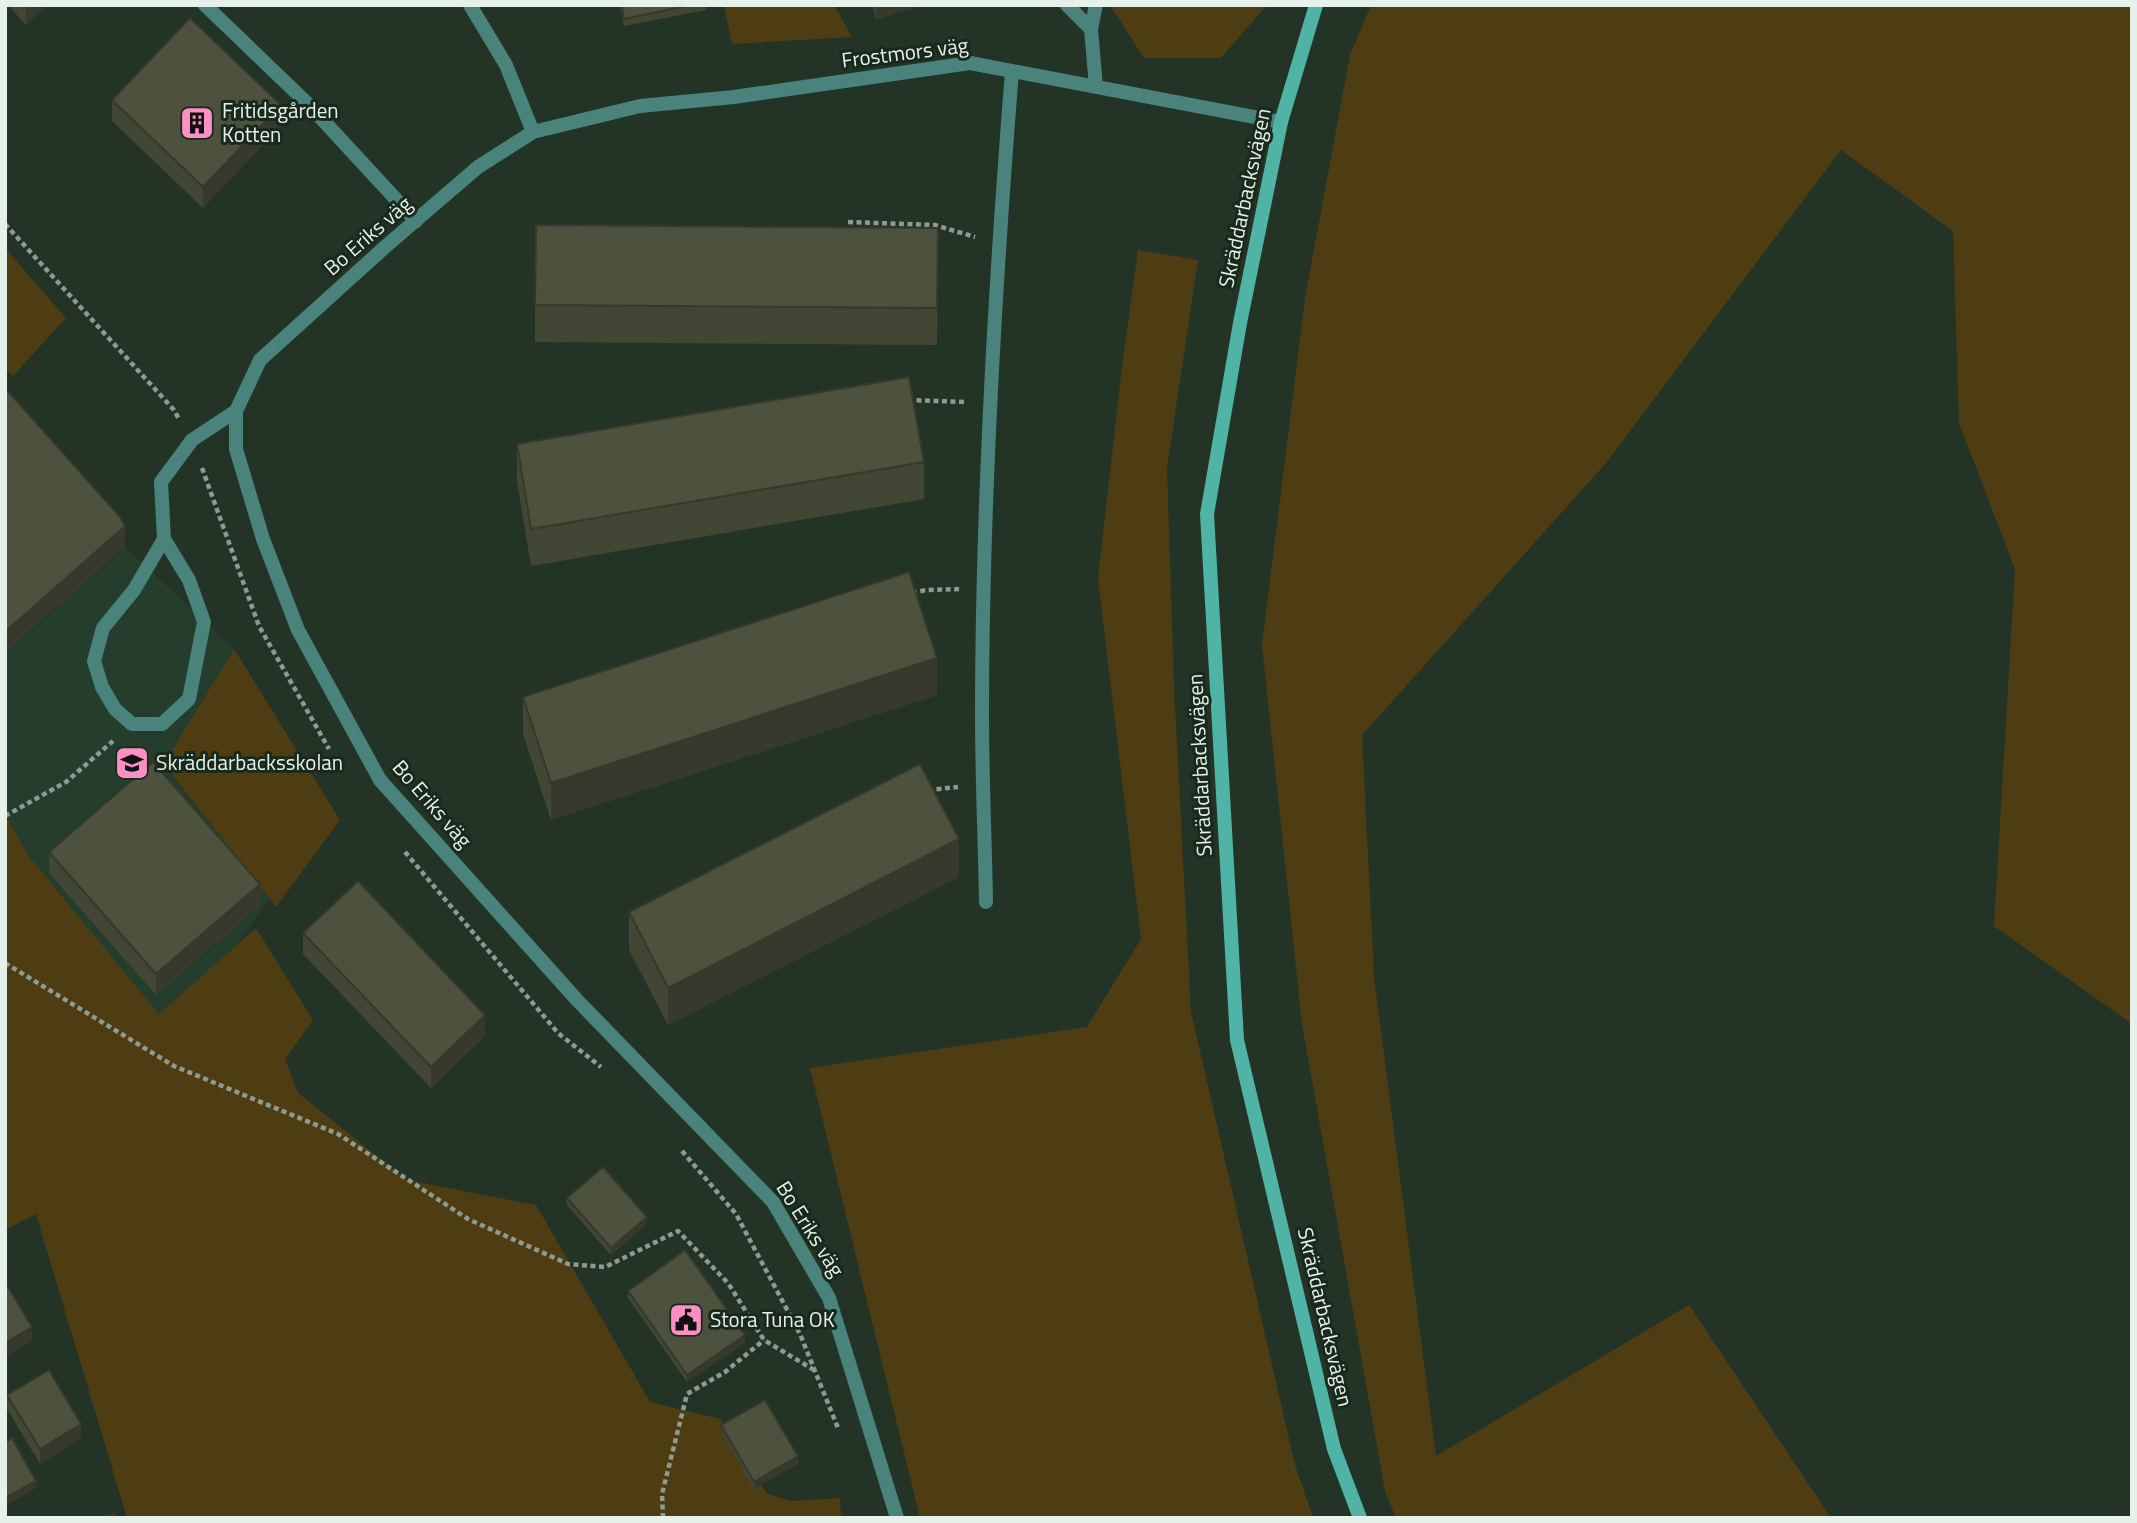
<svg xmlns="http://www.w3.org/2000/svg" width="2137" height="1523" font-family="'Titillium Web',sans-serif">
<rect width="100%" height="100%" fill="#233427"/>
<!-- built -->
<path fill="#253d2c" d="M 5,409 L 120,538 L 125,547 L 234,649 L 283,877 L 183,1027 L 5,1127 Z"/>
<!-- green -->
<path fill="#4e3d13" d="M 724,5 L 834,5 L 852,37 L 732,44 Z
M 1110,5 L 1267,5 L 1221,58 L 1144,58 Z
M 1371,5 L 2132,5 L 2132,1024 L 1994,926 L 2015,569 L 1959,423 L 1953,231 L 1841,150 L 1606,463 L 1362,735 L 1374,977 L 1436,1456 L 1689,1305 L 1831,1518 L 1396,1518 L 1385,1491 L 1302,1024 L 1262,645 L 1305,298 L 1350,55 Z
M 5,248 L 66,318 L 13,376 L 5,368 Z
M 1138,250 L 1198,260 L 1167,468 L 1174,687 L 1191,1012 L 1295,1465 L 1313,1518 L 920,1518 L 810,1068 L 1087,1027 L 1141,939 L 1098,579 L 1122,366 Z
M 234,649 L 340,820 L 276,907 L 164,764 Z
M 5,814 L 27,854 L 159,1014 L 256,928 L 313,1020 L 285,1059 L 298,1093 L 407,1180 L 536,1205 L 650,1402 L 720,1419 L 767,1494 L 792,1501 L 840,1498 L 841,1518 L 127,1518 L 36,1214 L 5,1230 Z"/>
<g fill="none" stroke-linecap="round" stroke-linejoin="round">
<!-- path -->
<path stroke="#8d9b90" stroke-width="4.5" stroke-dasharray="5 3.5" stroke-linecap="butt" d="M 848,222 L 935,225 L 975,237
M 5,224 L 174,410 L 179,419
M 908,400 L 965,402
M 202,468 L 259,626 L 329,749
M 912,593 L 926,590 L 959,589
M 928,790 L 958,787
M 5,816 L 66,782 L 113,741
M 405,852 L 558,1033 L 601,1067
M 5,963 L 174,1066 L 338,1134 L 468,1219 L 568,1264 L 605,1267 L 678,1231 L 728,1283 L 764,1340 L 814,1370
M 682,1151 L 736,1214 L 800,1334 L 838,1428
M 663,1518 L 662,1494 L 687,1394 L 725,1372 L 764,1340"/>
<!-- lane -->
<path stroke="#49837b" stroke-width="14" d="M 205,5 L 308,104 L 416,221"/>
<!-- street -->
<path stroke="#49837b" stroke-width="14" d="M 470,5 L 506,65 L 533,132
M 1067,5 L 1091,29
M 1096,5 L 1091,29 L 1096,87
M 164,539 L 134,590 L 103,628 L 94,661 L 102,687 L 115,709 L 132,724 L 162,724 L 189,699 L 204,622 L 189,580 L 164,539 L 161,482 L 192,440 L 236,411
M 986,902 C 985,840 982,778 982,716 C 982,501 995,285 1012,71
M 897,1518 L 829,1298 L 773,1202 L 577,1000 L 380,780 L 298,630 L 263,539 L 236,449 L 236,411 L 260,360 L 385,247 L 478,167 L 533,132 L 640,106 L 734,97 L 970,63 L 1281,122"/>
<!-- secondary -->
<path stroke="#4fb3a6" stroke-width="14" d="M 1316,5 L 1281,122 L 1240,323 L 1207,514 L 1237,1040 L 1334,1449 L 1360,1518"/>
</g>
<!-- wall -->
<path fill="#424735" d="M 8,5 L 47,5 L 26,25 Z
M 620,5 L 706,5 L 706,10 L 624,26 Z
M 872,5 L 925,5 L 876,19 Z
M 112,100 L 281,126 L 203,208 L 112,121 Z
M 938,228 L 937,345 L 535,342 L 535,305 Z
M 517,444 L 924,462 L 924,499 L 531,566 L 517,481 Z
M 937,695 L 551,820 L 523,734 L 523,697 Z
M 49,852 L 260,905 L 156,995 L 49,873 Z
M 959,877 L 668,1025 L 629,950 L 629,912 Z
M 303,933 L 485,1036 L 431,1088 L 303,954 Z
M 567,1198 L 647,1224 L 611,1255 L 567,1205 Z
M 628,1291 L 745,1343 L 687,1382 L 628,1298 Z
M 7,1395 L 81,1438 L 40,1464 L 7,1409 Z
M 721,1425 L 798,1464 L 754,1489 L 721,1432 Z"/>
<!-- shaded-wall -->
<path fill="#36392b" d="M 26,5 L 47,5 L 26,25 Z
M 876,5 L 925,5 L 876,19 Z
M 281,105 L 281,126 L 203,208 L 203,187 Z
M 125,526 L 125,547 L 5,653 L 5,632 Z
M 937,658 L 937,695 L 551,820 L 551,783 Z
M 959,839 L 959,877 L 668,1025 L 668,988 Z
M 260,884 L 260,905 L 156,995 L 156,974 Z
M 485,1015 L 485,1036 L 431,1088 L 431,1067 Z
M 647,1217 L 647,1224 L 611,1255 L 611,1248 Z
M 32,1327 L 32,1341 L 5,1357 L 5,1343 Z
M 745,1335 L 745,1343 L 687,1382 L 687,1375 Z
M 81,1424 L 81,1438 L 40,1464 L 40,1449 Z
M 798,1456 L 798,1464 L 754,1489 L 754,1482 Z
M 36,1481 L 36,1488 L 5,1506 L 5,1498 Z"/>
<!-- building -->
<path fill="#4d523e" stroke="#36392b" stroke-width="2" d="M 622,5 L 691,5 L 624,19 Z
M 190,18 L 281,105 L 203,187 L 112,100 Z
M 536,225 L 938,228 L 937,308 L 535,305 Z
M 909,377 L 924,462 L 531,529 L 517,444 Z
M 5,388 L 120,517 L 125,526 L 5,632 Z
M 909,572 L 937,658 L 551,783 L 523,697 Z
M 153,762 L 260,884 L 156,974 L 49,852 Z
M 920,764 L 959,839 L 668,988 L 629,912 Z
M 358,881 L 485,1015 L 431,1067 L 303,933 Z
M 603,1167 L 647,1217 L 611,1248 L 567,1198 Z
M 685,1250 L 745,1335 L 687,1375 L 628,1291 Z
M 5,1282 L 32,1327 L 5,1343 Z
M 49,1370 L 81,1424 L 40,1449 L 7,1395 Z
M 765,1400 L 798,1456 L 754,1482 L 721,1425 Z
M 12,1438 L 36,1481 L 5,1498 L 5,1442 Z
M 114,1514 L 115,1518 L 102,1518 Z"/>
<!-- icons -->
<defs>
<g id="building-square" transform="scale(1.75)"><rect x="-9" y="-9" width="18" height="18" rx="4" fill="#fc8fc3" stroke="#192a1d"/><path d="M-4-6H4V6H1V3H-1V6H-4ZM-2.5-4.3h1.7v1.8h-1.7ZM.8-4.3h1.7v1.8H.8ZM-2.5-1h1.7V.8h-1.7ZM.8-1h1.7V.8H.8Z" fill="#111"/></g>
<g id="school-square" transform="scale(1.75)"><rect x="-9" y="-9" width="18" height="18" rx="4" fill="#fc8fc3" stroke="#192a1d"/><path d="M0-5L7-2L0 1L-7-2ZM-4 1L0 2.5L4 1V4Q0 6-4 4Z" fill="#111"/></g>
<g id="civic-square" transform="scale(1.75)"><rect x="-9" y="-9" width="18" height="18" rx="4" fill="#fc8fc3" stroke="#192a1d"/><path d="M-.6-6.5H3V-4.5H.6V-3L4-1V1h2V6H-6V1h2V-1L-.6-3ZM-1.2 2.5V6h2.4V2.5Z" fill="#111"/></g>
</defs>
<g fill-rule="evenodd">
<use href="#building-square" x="197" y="123"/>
<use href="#school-square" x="132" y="763"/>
<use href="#civic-square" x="686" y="1320"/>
</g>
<g text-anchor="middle" stroke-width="6" stroke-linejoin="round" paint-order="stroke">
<!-- street labels -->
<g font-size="21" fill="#e6f1e9" stroke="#192a1d">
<text transform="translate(905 53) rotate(-7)" y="7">Frostmors väg</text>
<text transform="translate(1245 198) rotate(-78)" y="7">Skräddarbacksvägen</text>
<text transform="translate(368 236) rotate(-41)" y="7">Bo Eriks väg</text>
<text transform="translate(1200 765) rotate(-93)" y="7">Skräddarbacksvägen</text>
<text transform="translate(432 804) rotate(49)" y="7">Bo Eriks väg</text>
<text transform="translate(810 1229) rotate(58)" y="7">Bo Eriks väg</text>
<text transform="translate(1325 1317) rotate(77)" y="7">Skräddarbacksvägen</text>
</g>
<!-- poi labels -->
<g font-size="21" fill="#e6f1e9" stroke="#192a1d" text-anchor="start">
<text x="222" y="118">Fritidsgården<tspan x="222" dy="24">Kotten</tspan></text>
<text x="156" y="770">Skräddarbacksskolan</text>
<text x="710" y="1327">Stora Tuna OK</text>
</g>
</g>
<!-- border -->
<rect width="2137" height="1523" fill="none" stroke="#e6f1e9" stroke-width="14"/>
</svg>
